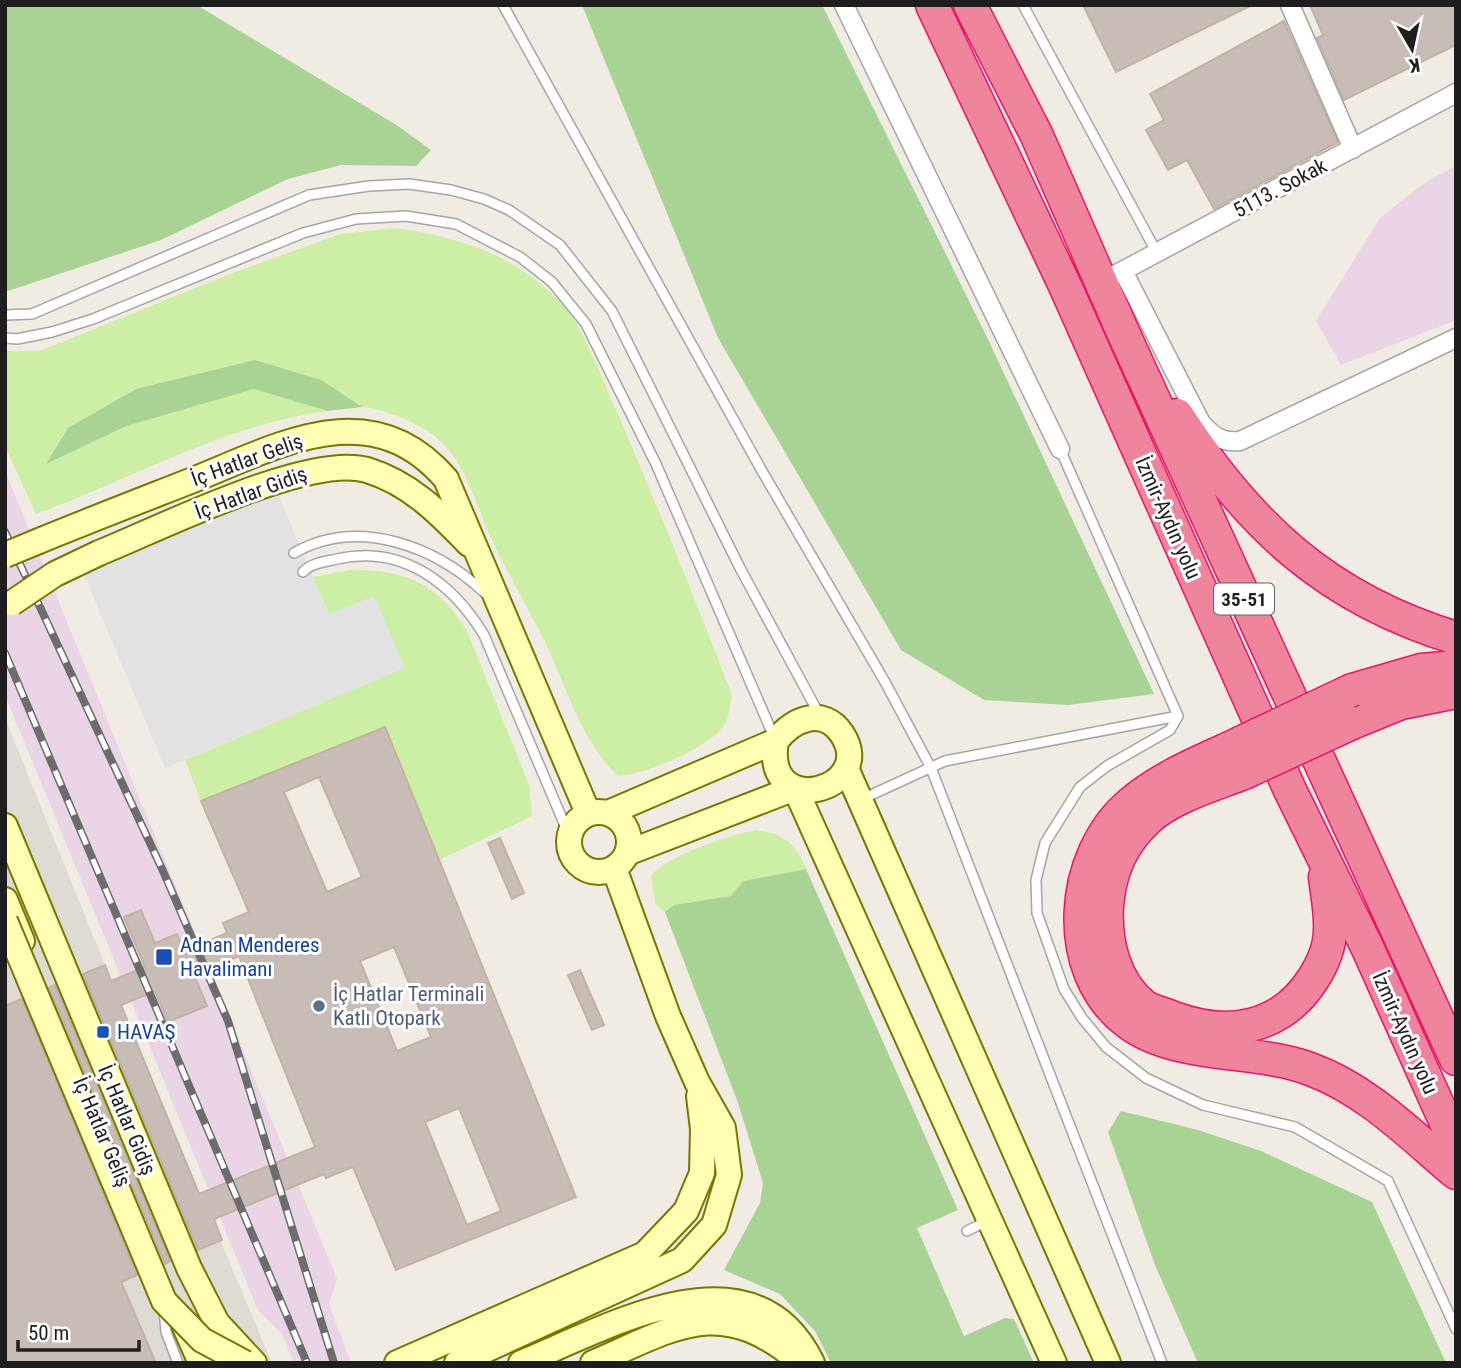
<svg xmlns="http://www.w3.org/2000/svg" width="1461" height="1368" font-family="'Roboto Condensed',sans-serif">
<rect width="100%" height="100%" fill="#f0ebe3"/>
<!-- industrial -->
<path fill="#ead5e7" d="M 1456,166 L 1456,320 L 1341,365 L 1316,321 L 1380,218 L 1424,183 Z
M 5,471 L 337,1279 L 329,1304 L 351,1363 L 294,1363 L 282,1334 L 258,1310 L 5,695 Z"/>
<!-- airport -->
<path fill="#dedbd5" d="M 5,718 L 121,1005 L 272,1363 L 5,1363 Z"/>
<!-- grass -->
<path fill="#cceea5" d="M 395,228 C 461,237 518,256 564,306 C 584,328 603,382 616,410 C 657,504 695,599 732,695 C 730,703 730,715 726,722 C 711,748 646,774 618,776 C 578,738 565,680 540,632 C 524,601 506,570 491,538 C 477,508 469,473 447,448 C 429,426 390,410 362,407 C 349,406 333,410 320,412 C 220,427 130,480 36,514 L 5,446 L 5,351 L 40,351 L 230,274 L 341,234 Z
M 350,570 C 405,570 437,582 467,631 L 529,785 L 532,816 L 439,860 L 385,727 L 201,801 L 185,760 L 404,668 L 329,615 L 313,577 Z
M 756,830 C 783,834 796,843 806,869 L 743,881 L 731,896 L 674,905 L 665,912 L 656,905 L 651,877 C 662,857 733,834 756,830 Z"/>
<!-- forest -->
<path fill="#a9d395" d="M 5,5 L 200,7 L 398,126 L 431,150 L 416,166 L 341,165 L 288,179 L 161,240 L 5,292 Z
M 582,5 L 822,5 L 986,335 L 1154,694 L 1068,705 L 984,700 L 901,650 L 718,338 Z
M 255,360 L 321,380 L 362,407 L 328,411 L 254,389 L 126,426 L 46,464 L 68,428 L 136,389 Z
M 806,869 L 958,1210 L 917,1228 L 964,1336 L 1005,1318 L 1014,1319 L 1034,1363 L 831,1363 L 815,1331 L 780,1294 L 724,1270 L 760,1203 L 763,1183 L 737,1100 L 665,912 L 674,905 L 731,896 L 743,881 Z
M 1121,1111 L 1198,1130 L 1261,1151 L 1372,1202 L 1446,1363 L 1198,1363 L 1155,1265 L 1108,1132 Z"/>
<!-- parking -->
<path fill="#e2e2e2" d="M 277,491 L 328,614 L 374,596 L 405,668 L 165,768 L 83,572 Z"/>
<!-- building -->
<path fill="#c8bdb6" stroke="#c3b1a4" stroke-width="2" fill-rule="evenodd" d="M 1083,5 L 1252,5 L 1116,72 Z
M 1310,5 L 1456,5 L 1456,45 L 1344,100 L 1317,38 L 1323,35 Z
M 1284,21 L 1338,142 L 1214,209 L 1187,160 L 1168,170 L 1146,130 L 1164,120 L 1150,94 Z
M 385,727 L 576,1197 L 396,1270 L 353,1167 L 326,1178 L 324,1174 L 214,1219 L 222,1240 L 198,1250 L 83,974 L 105,965 L 111,981 L 145,967 L 124,917 L 141,910 L 155,943 L 177,934 L 184,951 L 227,933 L 223,923 L 249,912 L 201,801 ZM 319,777 L 362,877 L 327,892 L 284,792 ZM 394,947 L 431,1037 L 397,1051 L 360,961 ZM 239,956 L 315,1147 L 199,1194 L 121,1005 L 155,991 L 168,1022 L 207,1006 L 194,975 ZM 459,1108 L 501,1211 L 467,1225 L 425,1122 Z
M 500,838 L 524,893 L 512,899 L 488,843 Z
M 580,970 L 604,1025 L 592,1030 L 568,975 Z
M 55,985 L 170,1261 L 165,1264 L 49,988 Z
M 22,999 L 137,1275 L 121,1282 L 156,1363 L 5,1363 L 5,1006 Z"/>
<g fill="none" stroke-linecap="round" stroke-linejoin="round">
<!-- lane casing -->
<g stroke="#a5a5a5" stroke-width="12">
<path id="lane" d="M 503,5 L 762,471 L 885,682 L 931,768 L 1162,1363
M 1023,5 L 1157,253
M 5,315 L 32,314 L 309,195 L 369,186 L 409,184 L 451,190 L 484,199 L 509,210 L 560,245 L 612,311 L 740,568 L 819,714
M 5,338 L 17,339 L 52,332 L 93,319 L 303,233 L 356,219 L 406,216 L 456,224 L 520,257 L 552,282 L 586,324 L 656,464 L 774,737
M 1060,449 L 1178,716 L 1170,730 L 1107,766 L 1080,787 L 1045,843 L 1036,880 L 1037,913 L 1064,989 L 1082,1018 L 1106,1047 L 1146,1078 L 1203,1105 L 1295,1127 L 1388,1181 L 1456,1329
M 294,553 C 359,516 436,547 485,593
M 303,572 C 311,563 324,562 337,559 C 401,544 452,582 484,635 L 569,835
M 860,800 L 945,761 L 1178,716
M 967,1231 L 989,1220
M 164,1310 L 166,1332 L 178,1363"/>
</g>
<!-- street casing -->
<g stroke="#a5a5a5" stroke-width="21">
<path id="street" d="M 844,5 L 1060,449
M 1290,5 L 1353,149
M 1123,271 L 1201,423 C 1213,436 1222,443 1240,441 L 1456,338
M 1113,276 L 1456,93"/>
</g>
<!-- secondary casing -->
<g stroke="#727a00" stroke-width="28">
<path id="secondary" d="M 39,541 C 90,520 142,500 193,480 C 280,445 371,392 446,479 L 588,813
M 99,553 C 159,529 309,453 367,470 C 410,483 439,513 469,544
M 846,768 L 1108,1363
M 795,788 L 1054,1363
M569 842a30 30 0 1 1 60 0a30 30 0 1 1-60 0Z
M 608,813 L 776,741 C 792,720 823,705 842,734 C 879,790 762,822 776,741
M 5,826 L 189,1268 L 217,1323 L 254,1363
M 627,853 L 795,788
M 5,900 L 22,941
M 182,1320 L 201,1363
M 397,1363 L 645,1254 L 686,1211 L 702,1173 L 703,1129 L 699,1096
M 457,1363 L 682,1260 L 714,1225 L 729,1175 L 723,1128 L 697,1082 L 668,1016 L 614,868
M 521,1363 C 609,1327 753,1242 812,1363
M 593,1363 C 675,1328 719,1294 798,1360"/>
</g>
<!-- highway casing -->
<g stroke="#e91666" stroke-width="35">
<path id="highway" d="M 932,5 L 1066,288 L 1289,788 L 1368,949 L 1456,1145
M 970,5 L 1037,136 L 1122,330 L 1456,1059
M 1177,415 C 1249,526 1327,599 1456,638
M 1352,690 L 1421,670 L 1456,667
M 1352,723 L 1401,703 L 1456,692
M 1223,751 C 1192,765 1158,780 1131,803 C 1069,855 1060,971 1127,1022 C 1175,1059 1254,1048 1310,1069 C 1366,1089 1411,1135 1456,1173
M 1244,773 C 1214,785 1174,796 1149,818 C 1122,843 1110,870 1107,906 C 1105,942 1114,982 1144,1006 C 1152,1011 1165,1014 1174,1018 C 1228,1038 1281,1029 1313,979 C 1322,965 1330,947 1330,930 C 1331,913 1327,894 1325,877"/>
</g>
<!-- lane -->
<use href="#lane" stroke="#fff" stroke-width="9"/>
<!-- street -->
<use href="#street" stroke="#fff" stroke-width="18"/>
<!-- secondary -->
<use href="#secondary" stroke="#feffb3" stroke-width="24"/>
<!-- highway -->
<use href="#highway" stroke="#ee859c" stroke-width="32"/>
<!-- rail casing -->
<g stroke="#6c6c6c" stroke-width="8">
<path id="rail" d="M 5,532 L 163,871 L 228,1021 L 334,1363
M 5,653 L 307,1363"/>
</g>
<!-- rail -->
<use href="#rail" stroke="#fff" stroke-width="5" stroke-dasharray="16" stroke-linecap="butt"/>
<!-- secondary-bridge casing -->
<g stroke="#727a00" stroke-width="28" stroke-linecap="butt">
<path id="secondary-bridge" d="M 5,555 L 39,541
M 12,603 L 55,574 L 99,553
M 5,921 L 164,1301 L 202,1340 L 245,1363"/>
</g>
<!-- highway-bridge casing -->
<g stroke="#e91666" stroke-width="35" stroke-linecap="butt">
<path id="highway-bridge" d="M 1223,751 L 1352,690
M 1244,773 L 1352,723"/>
</g>
<!-- secondary-bridge -->
<use href="#secondary-bridge" stroke="#feffb3" stroke-width="24"/>
<!-- highway-bridge -->
<use href="#highway-bridge" stroke="#ee859c" stroke-width="32"/>
</g>
<!-- markers -->
<g fill="#1a4fb4" stroke="#fff" stroke-width="2.5">
<rect x="155" y="948" width="18" height="18" rx="3.5"/>
<rect x="96" y="1025" width="14" height="14" rx="3.5"/>
</g>
<circle fill="#5c6f8a" stroke="#fff" stroke-width="2.5" cx="319" cy="1006" r="7"/>
<g text-anchor="middle" stroke-width="6" stroke-linejoin="round" paint-order="stroke">
<!-- shield labels -->
<rect fill="#fff" stroke="#626262" stroke-width="2" x="1214" y="583.5" width="60" height="31" rx="5"/>
<g font-size="19" font-weight="bold" fill="#1e1e1e">
<text x="1244" y="606">35-51</text>
</g>
<!-- street labels -->
<g font-size="21" fill="#1e1e1e" stroke="#fff">
<text transform="translate(1280 188) rotate(-28)" y="7">5113. Sokak</text>
<text transform="translate(247 460) rotate(-20)" y="7">İç Hatlar Geliş</text>
<text transform="translate(251 493) rotate(-20)" y="7">İç Hatlar Gidiş</text>
<text transform="translate(1168 518) rotate(66)" y="7">İzmir-Aydın yolu</text>
<text transform="translate(1405 1033) rotate(66)" y="7">İzmir-Aydın yolu</text>
<text transform="translate(127 1120) rotate(67)" y="7">İç Hatlar Gidiş</text>
<text transform="translate(102 1132) rotate(67)" y="7">İç Hatlar Geliş</text>
</g>
<!-- transit labels -->
<g font-size="21" fill="#164399" stroke="#fff" text-anchor="start">
<text x="180" y="952">Adnan Menderes<tspan x="180" dy="24">Havalimanı</tspan></text>
<text x="117" y="1039">HAVAŞ</text>
</g>
<!-- service labels -->
<g font-size="21" fill="#4e5e75" stroke="#fff" text-anchor="start">
<text x="333" y="1001">İç Hatlar Terminali<tspan x="333" dy="24">Katlı Otopark</tspan></text>
</g>
</g>
<!-- border -->
<rect width="1461" height="1368" fill="none" stroke="#1e1e1e" stroke-width="14"/>
<!-- north arrow -->
<g transform="translate(1412 49) rotate(171)" stroke="#ffffff" stroke-width="5" paint-order="stroke">
<path d="M0-5L12 26L0 18L-12 26Z" fill="#1e1e1e"/>
<text y="-10" font-size="19" font-weight="bold" text-anchor="middle" fill="#1e1e1e">K</text>
</g>
<!-- scale -->
<path d="M18 1340v10h121v-10" fill="none" stroke="#1e1e1e" stroke-width="3.5"/>
<text x="28" y="1340" font-size="21" fill="#1e1e1e" stroke="#ffffff" stroke-width="5" paint-order="stroke">50 m</text>
</svg>
